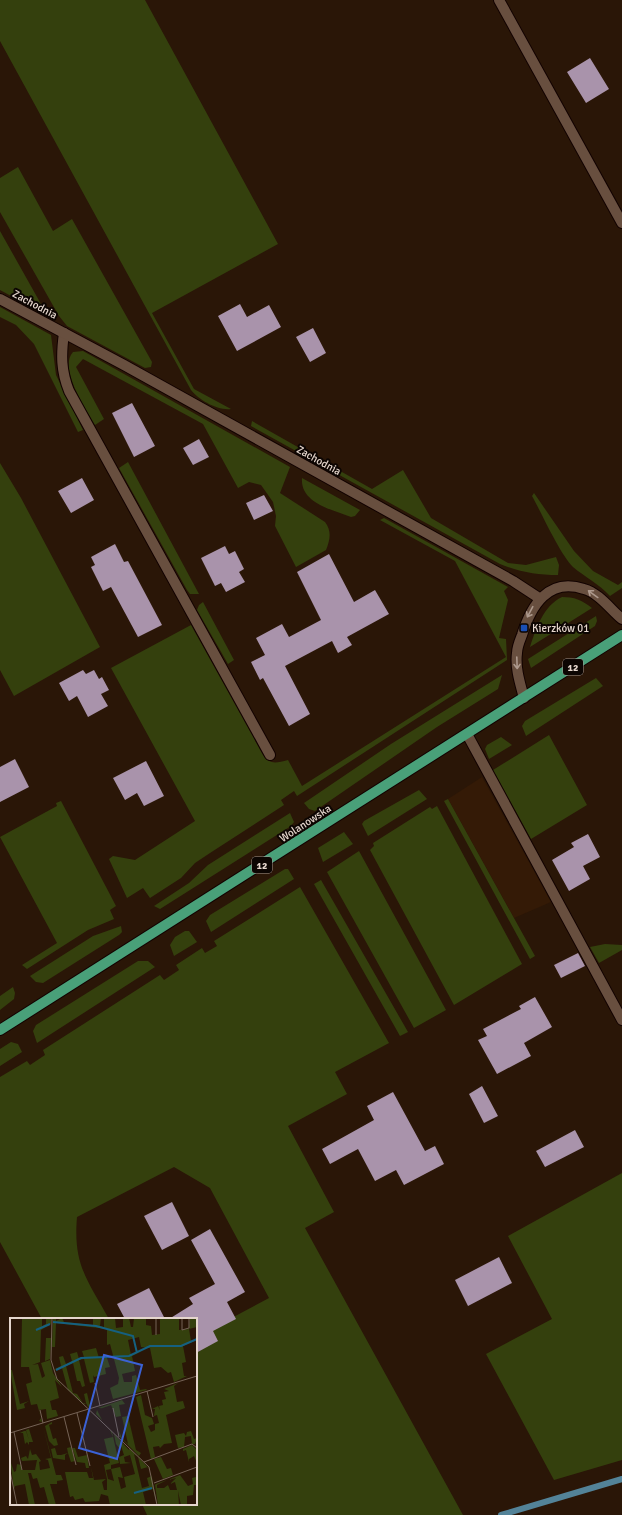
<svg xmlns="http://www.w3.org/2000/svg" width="622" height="1515" font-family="Signika,sans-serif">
<rect width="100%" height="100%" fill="#2a1607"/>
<!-- built -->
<path fill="#341a06" d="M 482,777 L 551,902 L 514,918 L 448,799 Z"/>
<!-- green -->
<path fill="#34400d" d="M 0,0 L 145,0 L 278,244 L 152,313 L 194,389 L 231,409 C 218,411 199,400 191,390 L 0,41 Z
M 18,167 L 53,231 L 72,219 L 152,362 L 151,367 L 145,368 L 67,326 L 59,316 L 0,212 L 0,178 Z
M 0,231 L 41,304 L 41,308 L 37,310 L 0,290 Z
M 0,307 L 51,335 L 56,375 L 83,430 L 78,432 L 34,344 L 16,325 L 0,317 Z
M 83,351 L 290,467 L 280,493 L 325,522 C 332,531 330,540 326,550 L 296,567 L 275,526 L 276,516 L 273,502 L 261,485 L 249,482 L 238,488 L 203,424 L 83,359 L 76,367 L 104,419 L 95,425 C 86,409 58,368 73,352 Z
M 252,421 L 372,489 L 403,470 L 431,518 L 508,563 L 526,565 L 556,557 L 559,565 L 558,575 C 537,575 520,572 500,564 L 251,426 Z
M 128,462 L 199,594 L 190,594 L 187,590 L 119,468 Z
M 0,463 L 21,498 L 100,647 L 14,696 L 0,670 Z
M 302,478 L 360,510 L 355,516 L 351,517 C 333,510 300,503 302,478 Z
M 534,493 L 574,551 L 593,571 L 618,585 L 622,582 L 622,588 L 610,596 C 599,584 585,577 573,567 C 560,554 542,514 532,496 Z
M 384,518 L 508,587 L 504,591 L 508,600 L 499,638 L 506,639 L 507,660 L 297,796 L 294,791 L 281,800 L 284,805 L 210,853 L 195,863 L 181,878 L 150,898 L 143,888 L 127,898 L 109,859 L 113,856 L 135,860 L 195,821 L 111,668 L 191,625 L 263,755 C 270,765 276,763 288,760 L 302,786 L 506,657 L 455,561 L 380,520 Z
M 562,597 C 574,597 582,600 592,608 L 530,647 C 536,629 543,606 562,597 Z
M 203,602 L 234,660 L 228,664 L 197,610 L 199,605 Z
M 596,616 L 597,621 L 595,626 L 531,668 L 528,659 Z
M 502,675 L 498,689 L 437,727 L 315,811 L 309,809 L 304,803 L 391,744 Z
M 596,678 L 603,686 L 526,736 L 522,726 L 525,721 Z
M 549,735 L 587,805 L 531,839 L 493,770 Z
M 501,737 L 512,745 L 489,759 L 485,749 L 487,745 Z
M 419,790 L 427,799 L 368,836 L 362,824 L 364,821 Z
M 448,799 L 535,956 L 530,959 L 444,801 Z
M 61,801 L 116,906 L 110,910 L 114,919 L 88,930 L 27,969 L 22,965 L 57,943 L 0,837 L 57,806 L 56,803 Z
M 437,806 L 522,964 L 454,1005 L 370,850 L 374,846 L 373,843 L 430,807 L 432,809 Z
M 290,813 L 294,822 L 291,826 L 160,909 L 154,906 L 189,883 L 208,865 Z
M 344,832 L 353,844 L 323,862 L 318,848 Z
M 359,851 L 446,1010 L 414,1028 L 327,872 Z
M 285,869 L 288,869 L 294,879 L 211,932 L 206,921 L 210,915 Z
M 321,880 L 408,1032 L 400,1036 L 314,884 Z
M 300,887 L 389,1043 L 335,1072 L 347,1094 L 288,1126 L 334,1212 L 305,1228 L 463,1515 L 147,1515 L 142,1504 L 196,1504 L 196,1337 L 269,1298 L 210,1188 L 174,1167 L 77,1217 C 73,1265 87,1279 109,1319 L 42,1319 L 0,1242 L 0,1077 L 27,1061 L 30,1065 L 45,1055 L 43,1050 L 160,975 L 164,980 L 179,970 L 176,965 L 202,948 L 205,953 L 217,946 L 214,941 Z
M 121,926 L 122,932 L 119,935 L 43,983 L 36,982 L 30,976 L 93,936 Z
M 185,931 L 189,931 L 197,942 L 174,956 L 170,945 L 175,937 Z
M 605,944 L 622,945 L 622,950 L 599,963 L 590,947 Z
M 138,961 L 148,961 L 155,967 L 37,1043 L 33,1031 L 36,1025 Z
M 13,987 L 15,993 L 14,999 L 0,1010 L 0,996 Z
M 11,1042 L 18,1044 L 22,1052 L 0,1066 L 0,1049 Z
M 622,1173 L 622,1460 L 554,1480 L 486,1354 L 552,1319 L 508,1236 Z"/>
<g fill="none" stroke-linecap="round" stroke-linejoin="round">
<!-- stream -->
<path stroke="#538398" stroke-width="6" d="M 501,1515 L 622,1479"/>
</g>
<!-- building -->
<path fill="#a993ab" d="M 590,58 L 609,89 L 586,103 L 567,72 Z
M 240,304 L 247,317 L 269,305 L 281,327 L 237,351 L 218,316 Z
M 313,328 L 326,353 L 310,362 L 296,337 Z
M 132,403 L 155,446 L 134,457 L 112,413 Z
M 199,439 L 209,457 L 193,465 L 183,448 Z
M 82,478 L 94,500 L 71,513 L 58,491 Z
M 264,495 L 273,511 L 254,520 L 246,503 Z
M 115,544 L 124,562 L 128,561 L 162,625 L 138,637 L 111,587 L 103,591 L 91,567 L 95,565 L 91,557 Z
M 225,546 L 229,554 L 235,551 L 244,569 L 239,572 L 245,582 L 226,592 L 221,583 L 215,586 L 201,558 Z
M 329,554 L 354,602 L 375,590 L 389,614 L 347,637 L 352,645 L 338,653 L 332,641 L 285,666 L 310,714 L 289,726 L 263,678 L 260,680 L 251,662 L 265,655 L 256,638 L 282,624 L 289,637 L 321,620 L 297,572 Z
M 83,670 L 86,674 L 94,670 L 99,679 L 102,677 L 109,690 L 101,694 L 108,706 L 88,717 L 77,696 L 69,701 L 59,683 Z
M 15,759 L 29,787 L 0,802 L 0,767 Z
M 146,761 L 164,796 L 144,806 L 137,793 L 125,800 L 113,778 Z
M 588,834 L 600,857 L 583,866 L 590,879 L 569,891 L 552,860 L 574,847 L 571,843 Z
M 578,953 L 585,966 L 561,978 L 554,965 Z
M 535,997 L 552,1027 L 524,1043 L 531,1056 L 497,1074 L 478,1040 L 487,1036 L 483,1029 L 521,1009 L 519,1006 Z
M 482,1086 L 498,1116 L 484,1123 L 469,1094 Z
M 393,1092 L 425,1151 L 435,1146 L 444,1164 L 404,1185 L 396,1170 L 375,1181 L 358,1149 L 330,1164 L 322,1149 L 374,1120 L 367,1106 Z
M 575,1130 L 584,1147 L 545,1167 L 536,1151 Z
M 172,1202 L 189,1236 L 162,1250 L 144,1216 Z
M 210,1229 L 245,1292 L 227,1302 L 236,1319 L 213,1331 L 218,1341 L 196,1353 L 196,1319 L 169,1319 L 193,1304 L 189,1298 L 215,1284 L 191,1240 Z
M 499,1257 L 512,1283 L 468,1306 L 455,1280 Z
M 149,1288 L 165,1319 L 125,1319 L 117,1304 Z"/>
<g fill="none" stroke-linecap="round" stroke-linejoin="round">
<!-- lane casing -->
<g stroke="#120200" stroke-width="12">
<path id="lane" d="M 499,0 L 622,223
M 64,333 C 61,355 61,371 69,391 L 270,755
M 467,734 L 622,1020"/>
</g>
<!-- street casing -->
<g stroke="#120200" stroke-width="12">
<path id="street" d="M 0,299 L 124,365 L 513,581 L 539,598
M 524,698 C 520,683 515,668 517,653 C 517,647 520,640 522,635 C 531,606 548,577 584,589 C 599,593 611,610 622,619"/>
</g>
<!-- primary casing -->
<g stroke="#120200" stroke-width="12">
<path id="primary" d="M 0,1030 L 622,635"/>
</g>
<!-- lane -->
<use href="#lane" stroke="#684f3f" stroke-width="10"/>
<!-- street -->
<use href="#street" stroke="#684f3f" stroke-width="10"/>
<!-- primary -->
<use href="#primary" stroke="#49a079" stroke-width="10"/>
</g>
<!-- one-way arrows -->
<defs><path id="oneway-shaft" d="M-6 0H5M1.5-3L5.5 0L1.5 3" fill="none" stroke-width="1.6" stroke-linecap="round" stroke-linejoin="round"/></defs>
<g stroke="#ad998d">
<use href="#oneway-shaft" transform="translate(593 594) rotate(-144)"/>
<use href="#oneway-shaft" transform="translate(530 612) rotate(118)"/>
<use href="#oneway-shaft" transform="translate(517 663) rotate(88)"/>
</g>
<!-- markers -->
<rect fill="#1a4fb4" stroke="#0c0502" stroke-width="1.5" x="520" y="624" width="8" height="8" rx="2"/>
<g text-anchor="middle" stroke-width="4" stroke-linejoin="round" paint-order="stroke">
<!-- shield labels -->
<g fill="#0c0502" stroke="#a49790" stroke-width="1">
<rect x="563" y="659" width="20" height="16" rx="3"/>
<rect x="252" y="857" width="20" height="16" rx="3"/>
</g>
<g font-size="10" font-weight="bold" fill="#e5d6cd">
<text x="573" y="671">12</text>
<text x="262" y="869">12</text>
</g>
<!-- street labels -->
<g font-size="11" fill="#e5d6cd" stroke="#0c0502">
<text transform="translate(35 304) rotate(28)" y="4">Zachodnia</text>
<text transform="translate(319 460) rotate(29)" y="4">Zachodnia</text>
<text transform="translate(305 823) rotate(-33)" y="4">Wolanowska</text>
</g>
<!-- poi labels -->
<g font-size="11" fill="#e5d6cd" stroke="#0c0502" text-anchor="start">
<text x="532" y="632">Kierzków 01</text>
</g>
</g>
<!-- overview -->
<g transform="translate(10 1318)">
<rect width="187" height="187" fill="#2a1607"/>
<path d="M 12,0 L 32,0 L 32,8 L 36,6 L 36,0 L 41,0 L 41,6 L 31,12 L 30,44 L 22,47 L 28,46 L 32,60 L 35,58 L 31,45 L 40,42 L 43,55 L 52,69 L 45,62 L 49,80 L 40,83 L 42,92 L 46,92 L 48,98 L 37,101 L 36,91 L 29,92 L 32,104 L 29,103 L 31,100 L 27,86 L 21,87 L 16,66 L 22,64 L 19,49 L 11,49 ZM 43,0 L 46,0 L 46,3 L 52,0 L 54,4 L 83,7 L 83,0 L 91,0 L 90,8 L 94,9 L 94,0 L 105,0 L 106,10 L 113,9 L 113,0 L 119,0 L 121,9 L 123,9 L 124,0 L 136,0 L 136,7 L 141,8 L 142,17 L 150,16 L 150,0 L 169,0 L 169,12 L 179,11 L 180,0 L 187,0 L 187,9 L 179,11 L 181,23 L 187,22 L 173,28 L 176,44 L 172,45 L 174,58 L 177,58 L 164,64 L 161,54 L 158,55 L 151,49 L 144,50 L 140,30 L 131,29 L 129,19 L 118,22 L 121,37 L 132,33 L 122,38 L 125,53 L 112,56 L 114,64 L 122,64 L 122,58 L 126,57 L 130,72 L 136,71 L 137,72 L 103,81 L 100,70 L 108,66 L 109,60 L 100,26 L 97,27 L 97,11 L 46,5 L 45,29 L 42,29 ZM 36,20 L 41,20 L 40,41 L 35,43 ZM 86,30 L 89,40 L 97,40 L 100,49 L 95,50 L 96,56 L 84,59 L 83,57 L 84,64 L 80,65 L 74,41 L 69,42 L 75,68 L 72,69 L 70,63 L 67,63 L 63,45 L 56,48 L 63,75 L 67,76 L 73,85 L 76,85 L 74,76 L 77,75 L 80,88 L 78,89 L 76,85 L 74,86 L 58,72 L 52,50 L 43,52 L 51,48 L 49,39 L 53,38 L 56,46 L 62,43 L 60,36 L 67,34 L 69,41 L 74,39 L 72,33 ZM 0,52 L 2,52 L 10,86 L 19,83 L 14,86 L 15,90 L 7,92 ZM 168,65 L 164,68 L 167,84 L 173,83 L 175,90 L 156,97 L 162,125 L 154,126 L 150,130 L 149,128 L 143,129 L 145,139 L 141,141 L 126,79 L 131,77 L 135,97 L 142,100 L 144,106 L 138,108 L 141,114 L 145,112 L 145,106 L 149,105 L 147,97 L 144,98 L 145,91 L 142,91 L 148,88 L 150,92 L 149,88 L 153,87 L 152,82 L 156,81 L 154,74 L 159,73 L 154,71 ZM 112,82 L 115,86 L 109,87 L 111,98 L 106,99 L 101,87 L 87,92 L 92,102 L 86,96 L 87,92 L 92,90 L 88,90 ZM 118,98 L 126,132 L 131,135 L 129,138 L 110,119 L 109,113 L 112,120 L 118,126 L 112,99 ZM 42,104 L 42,106 L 39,107 L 43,121 L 46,120 L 48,127 L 44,128 L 39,123 L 35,108 ZM 33,108 L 46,157 L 51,157 L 53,162 L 47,163 L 47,166 L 40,166 L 46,187 L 39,187 L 34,169 L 30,170 L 27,160 L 23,161 L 21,155 L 18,155 L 25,187 L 19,187 L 15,166 L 5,168 L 4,171 L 0,142 L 4,154 L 6,153 L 7,146 L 11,147 L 12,152 L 25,152 L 27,142 L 12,143 L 11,140 L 16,138 L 18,141 L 20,131 L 22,137 L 26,136 L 31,143 L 29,144 L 30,152 L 40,150 L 38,142 L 35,141 L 41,140 ZM 19,111 L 23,124 L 19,124 L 19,127 L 17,124 L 15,126 L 13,115 L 10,115 L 14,113 L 10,114 L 14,113 L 16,113 L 19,122 L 16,112 ZM 100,112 L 102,114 L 109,145 L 101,147 L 101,151 L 96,152 L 98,161 L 104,163 L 101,151 L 110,149 L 113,160 L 108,159 L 111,171 L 116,169 L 114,159 L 125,156 L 120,137 L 114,139 L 115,144 L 121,145 L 110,146 L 109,139 L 114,137 L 111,128 L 109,130 L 106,126 L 104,116 L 119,132 L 119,130 L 132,143 L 140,152 L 138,149 L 131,151 L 128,139 L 124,136 L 132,170 L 139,168 L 137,160 L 142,158 L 141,154 L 147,186 L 143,171 L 133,174 L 136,187 L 100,187 L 98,178 L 91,176 L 89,183 L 75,184 L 73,180 L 65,182 L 63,178 L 60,179 L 55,154 L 77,154 L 79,160 L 83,160 L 81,149 L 84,162 L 96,161 L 92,164 L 94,172 L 97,172 L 97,161 L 94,147 L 100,145 L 94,121 L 103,119 ZM 181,113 L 184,121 L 187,120 L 185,126 L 182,126 L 181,118 L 175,119 L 174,129 L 168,130 L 165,117 L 174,115 L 176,118 L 177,114 ZM 182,127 L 187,132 L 187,145 L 184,138 L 179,141 L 179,144 L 176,132 L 173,133 L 173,131 ZM 61,129 L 65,143 L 61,144 L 58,135 L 55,137 L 55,142 L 43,140 L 41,131 L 45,130 L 47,137 L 51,137 L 58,135 L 57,130 ZM 62,130 L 65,130 L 68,139 L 77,137 L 79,150 L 76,150 L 75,145 L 67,144 ZM 151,139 L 157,151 L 161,150 L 163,157 L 153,161 L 144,141 ZM 187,156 L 187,167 L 184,167 L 183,177 L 177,178 L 177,187 L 171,187 L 168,173 L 169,187 L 148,187 L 145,167 L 146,166 L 157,162 L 147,167 L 147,170 L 154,170 L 158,167 L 160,172 L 167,172 L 165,164 L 160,166 L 166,160 L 158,162 L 170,157 L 178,168 L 183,166 L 182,160 L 186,159 Z" fill="#34400d"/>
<path fill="none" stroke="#156081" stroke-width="2" d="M 43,4 L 86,8 L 123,18 L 127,35M 26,12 L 40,6M 46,52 L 71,40 L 119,38 L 140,28 L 171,28 L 187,21M 124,175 L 142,170"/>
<path fill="none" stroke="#756356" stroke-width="1" d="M 42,0 L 41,42 L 47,61 L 139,149 L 147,187M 172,0 L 172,12 L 179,10 L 179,0M 146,17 L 146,0M 85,65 L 90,88M 137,73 L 143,99M 103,90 L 109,119M 30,92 L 33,105M 67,95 L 80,148M 54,99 L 66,147M 4,114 L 12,152M 0,115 L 187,58M 134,144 L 182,126 L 187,130M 0,153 L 7,187M 144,165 L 187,149"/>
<path fill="#3b62d6" fill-opacity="0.15" stroke="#3b62d6" stroke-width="2" d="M 94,37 L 132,47 L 107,141 L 69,130 Z"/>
<rect width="187" height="187" fill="none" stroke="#e5d6cd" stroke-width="2"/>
</g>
</svg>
